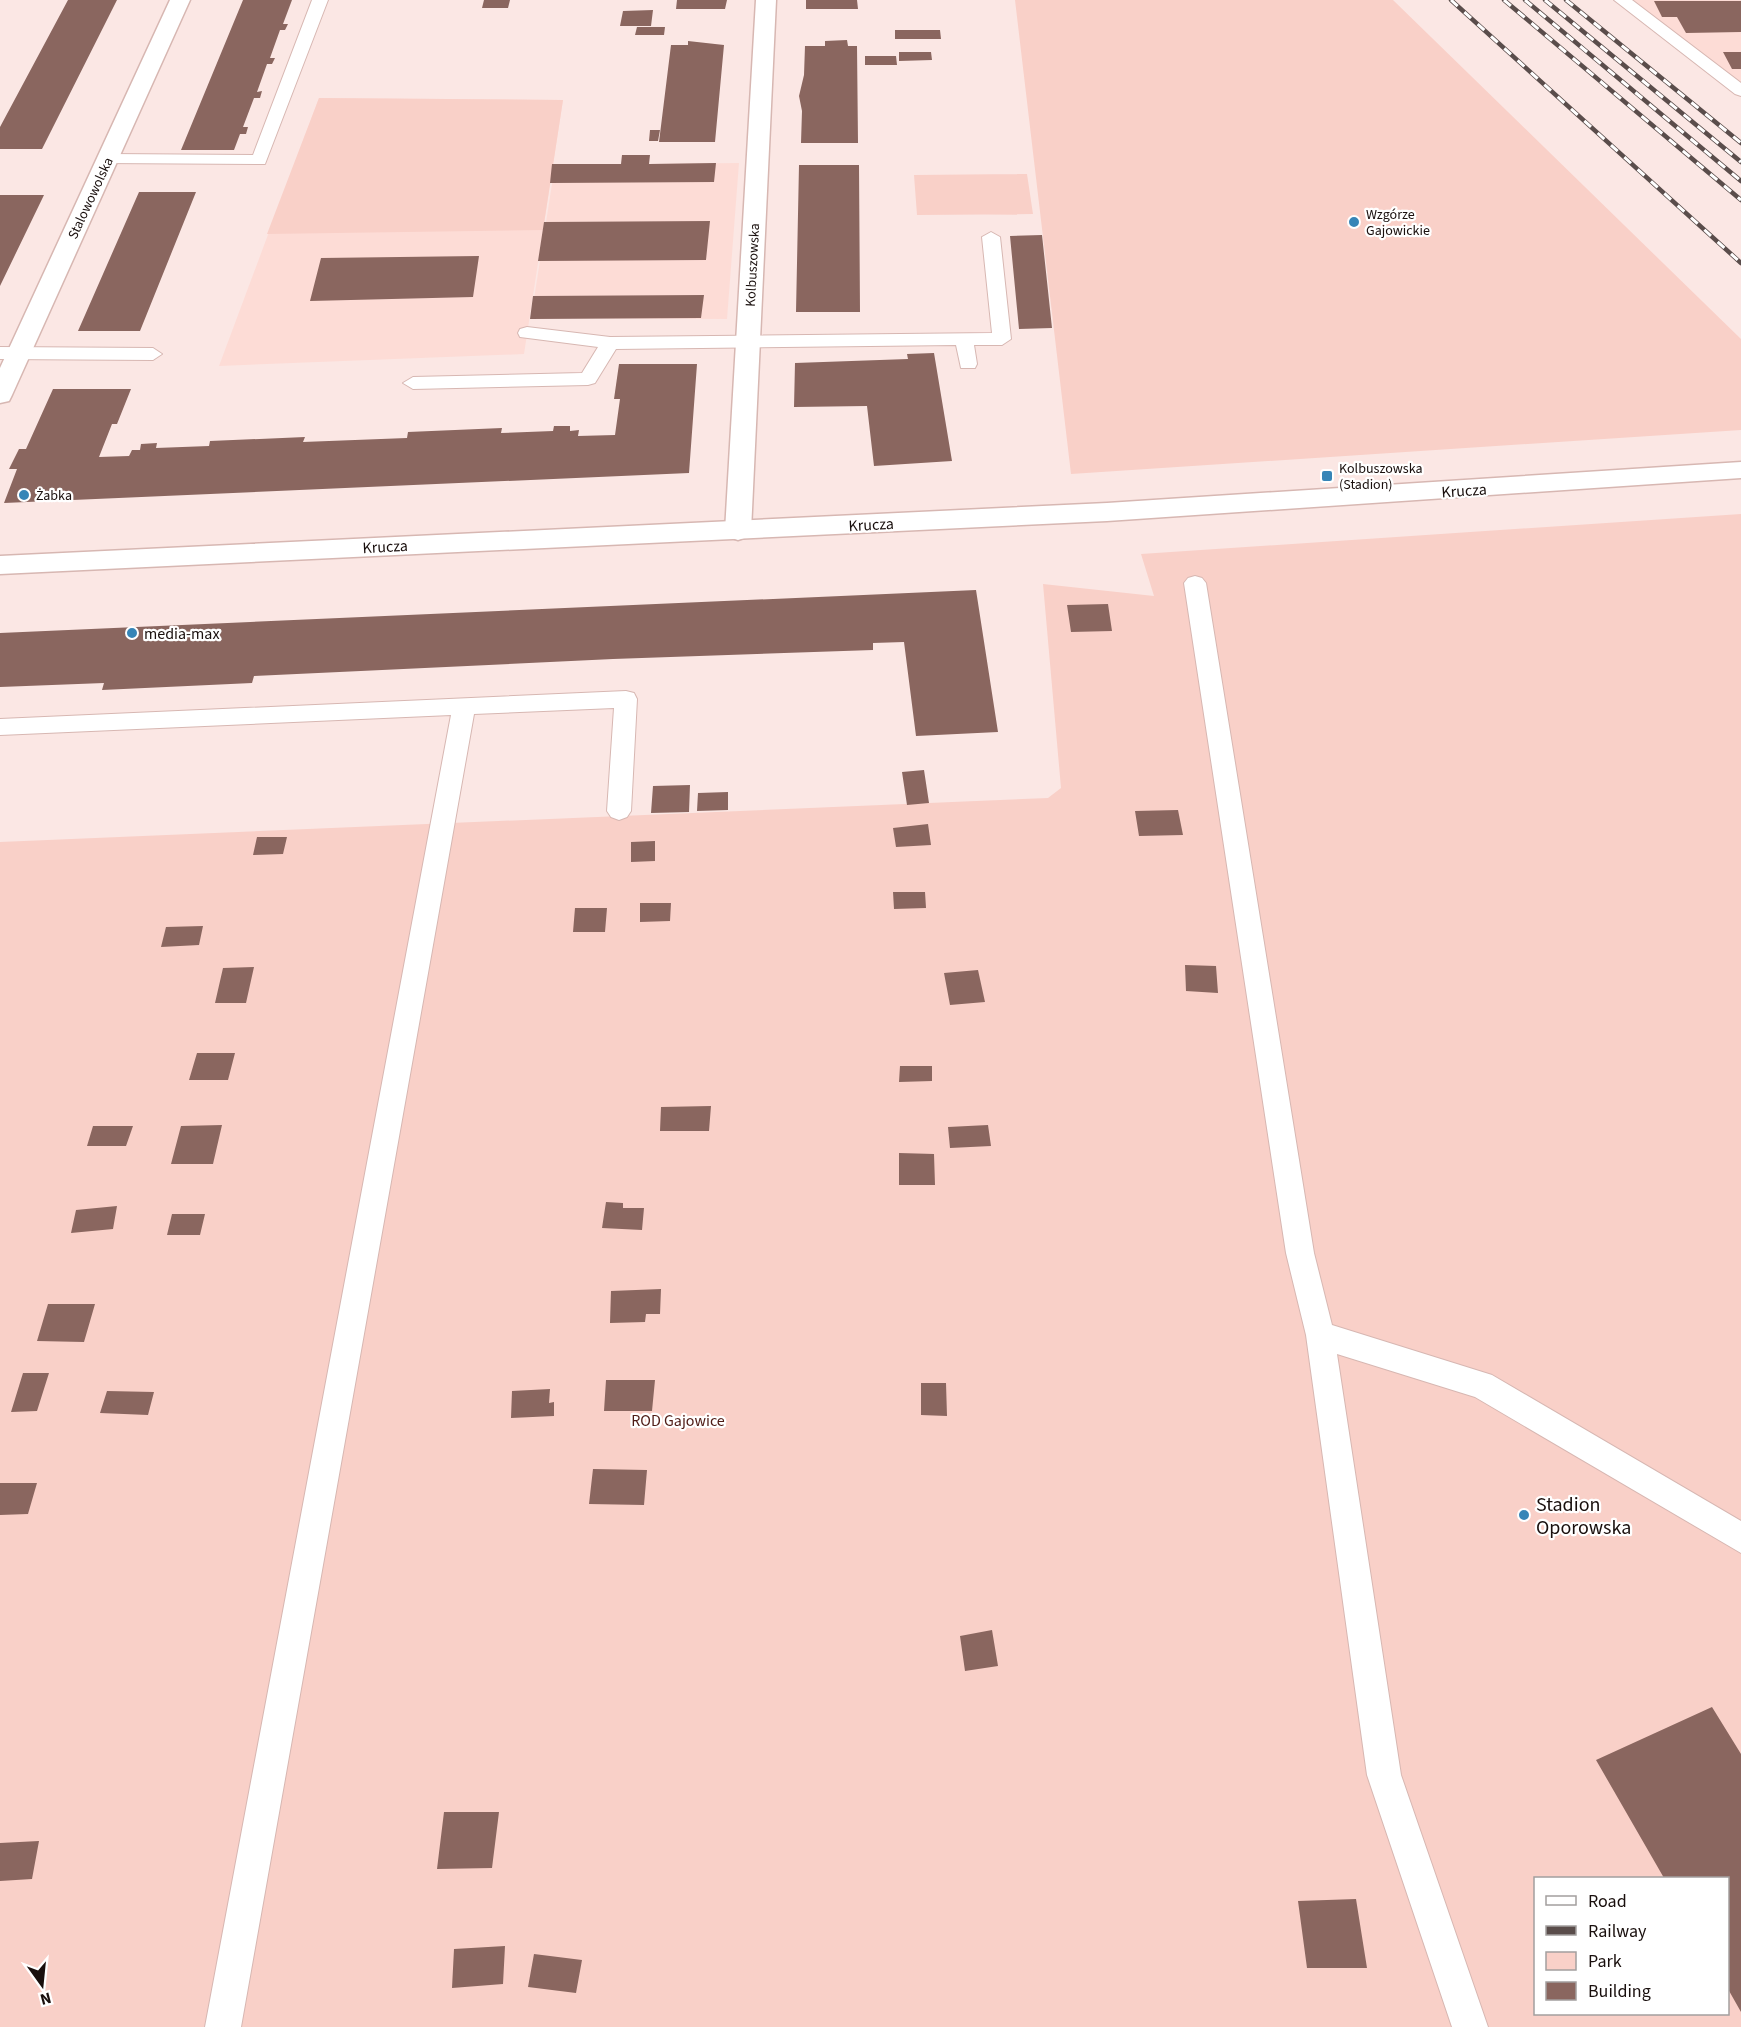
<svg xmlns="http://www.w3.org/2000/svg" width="1741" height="2027" font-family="'Source Sans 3',sans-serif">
<rect width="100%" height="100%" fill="#fbe7e4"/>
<!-- built -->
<path fill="#fddcd6" d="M 1632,0 L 1741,0 L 1741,84 Z
M 319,98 L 563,100 L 524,354 L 219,366 Z
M 739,163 L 727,319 L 531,318 L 555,165 Z"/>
<!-- green -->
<path fill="#f9d0c8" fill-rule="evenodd" d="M 1015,0 L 1393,0 L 1741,339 L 1741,430 L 1071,474 Z
M 319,98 L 563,100 L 543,230 L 267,234 Z
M 1027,174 L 1033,214 L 917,215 L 914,175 Z
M 1741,514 L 1741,2027 L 0,2027 L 0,842 L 1048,798 L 1061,788 L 1043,584 L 1154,596 L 1141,554 ZM 1536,1878 L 1728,1878 L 1728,2014 L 1536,2014 Z"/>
<!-- building -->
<path fill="#8a665f" d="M 68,0 L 117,0 L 42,149 L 0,149 L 0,127 Z
M 243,0 L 292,0 L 283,24 L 288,24 L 285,30 L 280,30 L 270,58 L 275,58 L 272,64 L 267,64 L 257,92 L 262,91 L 260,98 L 254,98 L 243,127 L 248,127 L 246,134 L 240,134 L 234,150 L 181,150 Z
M 484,0 L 510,0 L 508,8 L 482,8 Z
M 677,0 L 727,0 L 725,9 L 676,9 Z
M 806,0 L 857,0 L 858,9 L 806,9 Z
M 1654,1 L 1741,1 L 1741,32 L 1686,33 L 1677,17 L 1662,17 Z
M 653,10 L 651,26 L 620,26 L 623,11 Z
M 637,27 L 665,27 L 664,35 L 635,35 Z
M 895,30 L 940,30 L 941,39 L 895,39 Z
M 847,40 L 848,46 L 857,46 L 858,143 L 801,143 L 802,111 L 799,96 L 804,75 L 805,46 L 825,46 L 825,41 Z
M 688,41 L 724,45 L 715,142 L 659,142 L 671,45 L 688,45 Z
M 899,52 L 931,52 L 932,60 L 899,61 Z
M 1723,52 L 1741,52 L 1741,69 L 1732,69 Z
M 865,56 L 896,56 L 897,65 L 865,65 Z
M 650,130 L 660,130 L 658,141 L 649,141 Z
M 622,155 L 650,155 L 649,164 L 716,163 L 714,182 L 550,183 L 552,164 L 621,164 Z
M 799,165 L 859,165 L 860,312 L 796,312 Z
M 139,192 L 196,192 L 140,331 L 78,331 Z
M 0,195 L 44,195 L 0,286 Z
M 710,221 L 706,260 L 538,261 L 544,222 Z
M 1042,235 L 1052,328 L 1019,329 L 1010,236 Z
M 479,256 L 473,297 L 310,301 L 321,258 Z
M 704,295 L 701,318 L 530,319 L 533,296 Z
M 934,353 L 952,461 L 874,466 L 867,406 L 794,407 L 795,363 L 908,359 L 907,354 Z
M 619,364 L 697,364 L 689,473 L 4,503 L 17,469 L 9,469 L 19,449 L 26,449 L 53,389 L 131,389 L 117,424 L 112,424 L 99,457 L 129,456 L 132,450 L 140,450 L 141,444 L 157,443 L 156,448 L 209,446 L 210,441 L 305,437 L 303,442 L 407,438 L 408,432 L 502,428 L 501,433 L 553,431 L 554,426 L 570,426 L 570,431 L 579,430 L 578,436 L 615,435 L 620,399 L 614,399 Z
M 976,590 L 998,732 L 916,736 L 904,642 L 873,643 L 873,650 L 613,659 L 254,676 L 252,683 L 102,690 L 104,683 L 0,687 L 0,633 Z
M 1108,604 L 1112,631 L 1071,632 L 1067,605 Z
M 924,770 L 929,803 L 907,805 L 902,772 Z
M 690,785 L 689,812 L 651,813 L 653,786 Z
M 728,792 L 728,810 L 697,811 L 698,793 Z
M 1178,810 L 1183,835 L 1139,836 L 1135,811 Z
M 928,824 L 931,845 L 896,847 L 893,828 Z
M 257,837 L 287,837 L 283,854 L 253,855 Z
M 655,841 L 655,861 L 631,862 L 631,842 Z
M 893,892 L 925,892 L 926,908 L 894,909 Z
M 640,903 L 671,903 L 670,921 L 640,922 Z
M 575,908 L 607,908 L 605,932 L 573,932 Z
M 203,926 L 199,945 L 161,947 L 166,927 Z
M 1185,965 L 1216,966 L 1218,993 L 1186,991 Z
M 254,967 L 246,1003 L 215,1003 L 223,968 Z
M 978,970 L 985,1002 L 950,1005 L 944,973 Z
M 197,1053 L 235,1053 L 228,1080 L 189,1080 Z
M 900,1066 L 932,1066 L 932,1081 L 899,1082 Z
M 711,1106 L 709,1131 L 660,1131 L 661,1107 Z
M 222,1125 L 213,1164 L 171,1164 L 181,1126 Z
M 988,1125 L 991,1146 L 950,1148 L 948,1127 Z
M 93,1126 L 133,1126 L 126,1146 L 87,1146 Z
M 899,1153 L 934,1154 L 935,1185 L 899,1185 Z
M 606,1202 L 623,1203 L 623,1208 L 644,1208 L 642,1230 L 602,1228 Z
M 117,1206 L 113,1229 L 71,1233 L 76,1210 Z
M 172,1214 L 205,1214 L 200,1235 L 167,1235 Z
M 661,1289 L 660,1314 L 646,1314 L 645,1322 L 610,1323 L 611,1291 Z
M 48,1304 L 95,1304 L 84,1342 L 37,1341 Z
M 23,1373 L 49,1373 L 37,1411 L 11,1412 Z
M 606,1380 L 655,1380 L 652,1411 L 604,1411 Z
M 921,1383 L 946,1383 L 947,1416 L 921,1415 Z
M 550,1389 L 549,1403 L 554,1402 L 554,1416 L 511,1418 L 512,1391 Z
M 107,1391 L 154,1392 L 148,1415 L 100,1413 Z
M 593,1469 L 647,1470 L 644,1505 L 589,1504 Z
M 0,1483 L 37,1483 L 28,1514 L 0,1515 Z
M 992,1630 L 998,1666 L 965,1671 L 960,1636 Z
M 1712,1707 L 1741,1754 L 1741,2012 L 1728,1989 L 1728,1878 L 1664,1878 L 1596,1760 Z
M 444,1812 L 499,1812 L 492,1868 L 437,1869 Z
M 39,1841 L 32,1879 L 0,1881 L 0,1843 Z
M 1356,1899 L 1367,1968 L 1307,1968 L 1298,1901 Z
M 505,1946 L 503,1984 L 452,1988 L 454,1949 Z
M 534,1954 L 582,1960 L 576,1993 L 528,1987 Z"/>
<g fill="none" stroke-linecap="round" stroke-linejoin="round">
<!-- lane casing -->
<g stroke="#d7b7b2" stroke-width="2">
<path id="lane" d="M 312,0 L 328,0 L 265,164 L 102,163 L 100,159 L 108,154 L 253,155 Z
M 1614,0 L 1632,0 L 1741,83 L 1741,96 L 1735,94 Z
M 991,232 L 1000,237 L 1011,339 L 1002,345 L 974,345 L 977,364 L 975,368 L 961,368 L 956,345 L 616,349 L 595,383 L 588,385 L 413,389 L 403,383 L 413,377 L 582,373 L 598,347 L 520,337 L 518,333 L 520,329 L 527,327 L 610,337 L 992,333 L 982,237 Z
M 0,347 L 153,348 L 162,354 L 153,360 L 0,359 Z
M 1195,576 L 1202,578 L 1206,583 L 1314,1253 L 1332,1325 L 1492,1375 L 1741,1521 L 1741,1553 L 1475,1397 L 1337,1354 L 1401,1775 L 1488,2027 L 1452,2027 L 1367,1775 L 1306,1335 L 1286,1253 L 1184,583 L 1188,578 Z
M 626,691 L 634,693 L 637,699 L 631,811 L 627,817 L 619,820 L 611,817 L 607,811 L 614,708 L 474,714 L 241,2027 L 205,2027 L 451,715 L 0,735 L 0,719 Z"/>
</g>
<!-- street casing -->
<g stroke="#d7b7b2" stroke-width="3">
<path id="street" d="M 170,0 L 190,0 L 12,395 L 9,401 L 0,403 L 0,368 Z
M 756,0 L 776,0 L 751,531 L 747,537 L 738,540 L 729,537 L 725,531 Z"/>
</g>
<!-- secondary casing -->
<g stroke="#d7b7b2" stroke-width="3">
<path id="secondary" d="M 1741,462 L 1741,478 L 1107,521 L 0,574 L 0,556 L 1107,503 Z"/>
</g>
<!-- lane -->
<use href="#lane" fill="#fff" fill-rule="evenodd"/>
<!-- street -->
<use href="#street" fill="#fff" fill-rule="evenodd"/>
<!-- secondary -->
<use href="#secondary" fill="#fff" fill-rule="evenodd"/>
<!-- rail casing -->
<g stroke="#5a4d4b" stroke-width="4.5">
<path id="rail" d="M 1451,0 L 1741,263
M 1504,0 L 1741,200
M 1525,0 L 1741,181
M 1545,0 L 1741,162
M 1566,0 L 1741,143"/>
</g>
<!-- rail -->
<use href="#rail" stroke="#fff" stroke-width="3" stroke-dasharray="9" stroke-linecap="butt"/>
</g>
<!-- markers -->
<g fill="#3685b7" stroke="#fff" stroke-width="2">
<circle cx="1354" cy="222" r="6"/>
<rect x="1321" y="470" width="12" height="12" rx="3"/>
<circle cx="24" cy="495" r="6"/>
<circle cx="132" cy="633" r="6"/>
<circle cx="1524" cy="1515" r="6"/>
</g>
<g text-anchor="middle" stroke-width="4.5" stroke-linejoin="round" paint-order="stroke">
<!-- far-street labels -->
<g font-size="14" fill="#190f0d" stroke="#fff">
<text transform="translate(90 198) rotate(-65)" y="5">Stalowowolska</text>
<text transform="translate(752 265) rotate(-87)" y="5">Kolbuszowska</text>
</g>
<!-- far-poi labels -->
<g font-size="14" fill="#190f0d" stroke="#fff" text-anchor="start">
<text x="1366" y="219">Wzgórze<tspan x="1366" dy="16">Gajowickie</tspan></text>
<text x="1339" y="473">Kolbuszowska<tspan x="1339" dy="16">(Stadion)</tspan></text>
<text x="36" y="500">Żabka</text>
</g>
<!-- street labels -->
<g font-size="16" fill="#190f0d" stroke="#fff">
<text transform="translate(1464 490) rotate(-4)" y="6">Krucza</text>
<text transform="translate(871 524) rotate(-3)" y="6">Krucza</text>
<text transform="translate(385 546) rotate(-3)" y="6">Krucza</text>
</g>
<!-- poi labels -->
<g font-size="16" fill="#190f0d" stroke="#fff" text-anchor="start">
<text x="144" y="639">media-max</text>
</g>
<!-- park labels -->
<g font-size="16" fill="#4e1a14" stroke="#fff">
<text x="678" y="1426">ROD Gajowice</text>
</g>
<!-- near-poi labels -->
<g font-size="20" fill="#190f0d" stroke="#fff" text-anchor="start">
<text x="1536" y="1511">Stadion<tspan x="1536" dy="23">Oporowska</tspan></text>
</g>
</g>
<!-- legend -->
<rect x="1534" y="1877" width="195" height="138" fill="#ffffff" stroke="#a39f9e" stroke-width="1.5"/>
<rect x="1546" y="1896" width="30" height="9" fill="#ffffff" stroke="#a39f9e" stroke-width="1.5"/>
<text x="1588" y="1907" font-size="18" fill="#190f0d">Road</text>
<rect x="1546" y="1926" width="30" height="9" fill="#5a4d4b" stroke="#a39f9e" stroke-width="1.5"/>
<text x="1588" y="1937" font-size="18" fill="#190f0d">Railway</text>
<rect x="1546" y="1952" width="30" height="18" fill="#f9d0c8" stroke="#a39f9e" stroke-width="1.5"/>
<text x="1588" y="1967" font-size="18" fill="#190f0d">Park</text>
<rect x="1546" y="1982" width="30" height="18" fill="#8a665f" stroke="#a39f9e" stroke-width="1.5"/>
<text x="1588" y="1997" font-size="18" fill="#190f0d">Building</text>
<!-- north arrow -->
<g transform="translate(42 1985) rotate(165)" stroke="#ffffff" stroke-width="4.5" paint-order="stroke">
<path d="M0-4.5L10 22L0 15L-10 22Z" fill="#190f0d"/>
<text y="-9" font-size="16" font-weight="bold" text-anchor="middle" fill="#190f0d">N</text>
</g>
</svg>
